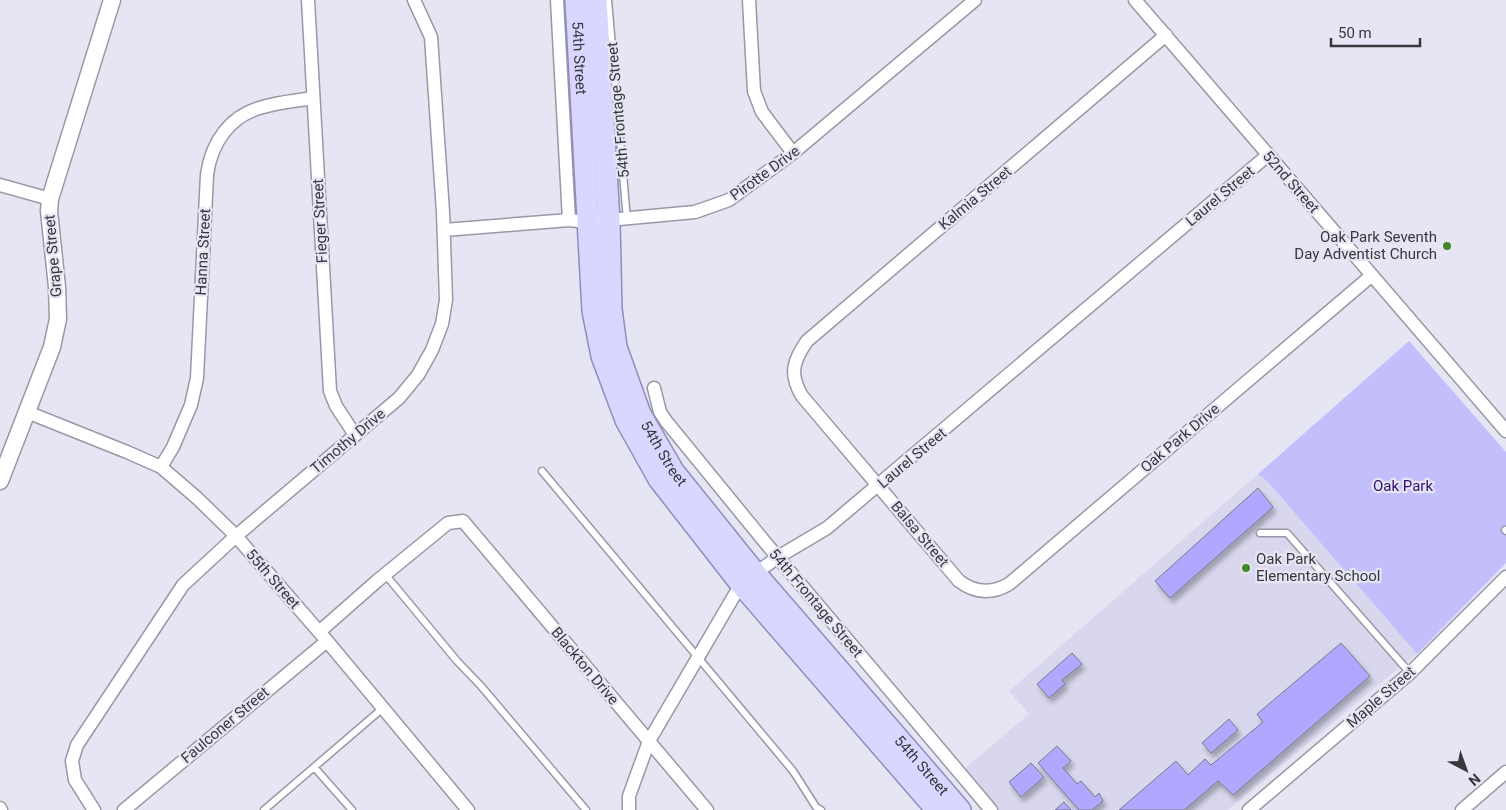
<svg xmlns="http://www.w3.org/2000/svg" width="1506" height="810" font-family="Roboto,sans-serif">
<defs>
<filter id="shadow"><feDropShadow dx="3" dy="5" stdDeviation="2.5" flood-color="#0004"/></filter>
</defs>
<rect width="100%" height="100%" fill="#e5e5f4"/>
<!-- built -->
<path fill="#d8d7ed" d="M 1258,474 L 1268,482 L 1417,654 L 1402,665 L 1228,810 L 997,810 L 963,770 L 1029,714 L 1009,691 Z"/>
<!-- green -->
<path fill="#c3bffd" d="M 1409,341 L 1506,452 L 1506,563 L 1417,654 L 1268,482 L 1258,474 Z"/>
<!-- building -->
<path fill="#b0a8fe" stroke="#7a7987" filter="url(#shadow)" d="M 1258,488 L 1273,507 L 1170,598 L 1155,581 Z
M 1341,643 L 1370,676 L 1233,795 L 1218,781 L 1184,810 L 1119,810 L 1176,761 L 1188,775 L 1205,759 L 1211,765 L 1263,722 L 1257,714 Z
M 1072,653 L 1082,664 L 1062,680 L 1065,684 L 1049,698 L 1037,684 Z
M 1229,719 L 1238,730 L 1211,753 L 1202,743 Z
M 1057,746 L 1071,761 L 1063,768 L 1077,784 L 1081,781 L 1095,797 L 1099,793 L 1103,801 L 1092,810 L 1079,810 L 1038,763 Z
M 1031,763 L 1044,777 L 1021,797 L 1009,782 Z
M 1064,802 L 1071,810 L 1055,810 Z"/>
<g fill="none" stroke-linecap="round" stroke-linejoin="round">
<!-- service casing -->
<g stroke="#9898a6" stroke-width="9">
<path id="service" d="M 608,0 L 627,220
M 542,471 L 793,771 L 816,807 L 821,810
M 1505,530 L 1506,531
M 1260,533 L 1287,533 L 1410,673
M 385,574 L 457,661 L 481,686 L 586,810
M 314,767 L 352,810
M 264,810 L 383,708"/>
</g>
<!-- minor casing -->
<g stroke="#9898a6" stroke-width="15">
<path id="minor" d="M 308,0 L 330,391 L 336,406 L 355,435
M 557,0 L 569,220
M 749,0 L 754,91 L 762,112 L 793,153
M 1135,0 L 1506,431
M 1166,35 L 807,341 C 793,361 789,374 802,396 L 959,581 C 975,593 992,594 1009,584 L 1371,276
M 0,185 L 50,199
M 444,230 L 569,220 L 587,222 L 695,212 L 729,200 L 793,153 L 975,0
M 654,388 L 660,412 L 666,421 L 764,541 L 991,810
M 27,412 L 127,452 L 161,467 L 197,498 L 236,536 L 327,641 L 468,810
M 161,467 L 173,447 L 191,405 L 197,378 L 207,175 C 211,143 230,115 263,107 C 279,102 296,101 313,98
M 319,632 L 377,581 L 448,523 L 463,521 L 707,810
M 0,808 L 1,810
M 94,810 L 75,780 L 72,761 L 77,745 L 183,585 L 236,536 L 399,398 L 418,375 L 432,350 L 442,324 L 446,300 L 443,212 L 431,37 L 414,0
M 124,810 L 327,641
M 629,810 L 629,796 L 649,741 L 741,584 L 778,557 L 827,528 L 1268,155
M 1249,810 L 1410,673 L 1506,577
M 1462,810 L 1506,772"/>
</g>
<!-- tertiary casing -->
<g stroke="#9898a6" stroke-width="19">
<path id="tertiary" d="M 0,481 L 52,347 L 58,319 L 57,287 L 49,211 L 50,199 L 112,0"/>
</g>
<!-- primary casing -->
<g stroke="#908cbb" stroke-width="24">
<g id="primary">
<path id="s1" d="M 576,0 L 593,311 L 602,356 L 626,420 L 659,479 L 741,584 L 937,810"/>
<path id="s2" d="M 596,0 L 609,221 L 611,309 L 616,347 L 640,414 L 673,471 L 755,573 L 960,810"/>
</g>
</g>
<!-- service -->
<use href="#service" stroke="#fff" stroke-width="6"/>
<!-- minor -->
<use href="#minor" stroke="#fff" stroke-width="12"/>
<!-- tertiary -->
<use href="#tertiary" stroke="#fff" stroke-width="16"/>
<!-- primary -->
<use href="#primary" stroke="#d9d6ff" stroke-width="21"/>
</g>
<!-- markers -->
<g fill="#458628" stroke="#e5e5f4" stroke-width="2">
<circle cx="1447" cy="246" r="5"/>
<circle cx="1246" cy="568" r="5"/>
</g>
<g text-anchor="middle" stroke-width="4.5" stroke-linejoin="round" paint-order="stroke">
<!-- street labels -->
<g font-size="15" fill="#38383e" stroke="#e5e5f4">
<text dy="5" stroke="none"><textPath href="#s1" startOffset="58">54th Street</textPath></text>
<text transform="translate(618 110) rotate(-95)" y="5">54th Frontage Street</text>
<text transform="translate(765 173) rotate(-36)" y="5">Pirotte Drive</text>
<text transform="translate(1291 182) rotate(49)" y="5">52nd Street</text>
<text transform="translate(1220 196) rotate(-40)" y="5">Laurel Street</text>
<text transform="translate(975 198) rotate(-40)" y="5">Kalmia Street</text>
<text transform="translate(320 221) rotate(-93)" y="5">Fieger Street</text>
<text transform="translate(203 252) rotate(-87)" y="5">Hanna Street</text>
<text transform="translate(53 256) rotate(-95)" y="5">Grape Street</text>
<text transform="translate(1180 438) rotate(-40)" y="5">Oak Park Drive</text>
<text transform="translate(348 441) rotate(-40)" y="5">Timothy Drive</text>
<text dy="5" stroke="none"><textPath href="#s2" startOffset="465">54th Street</textPath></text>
<text transform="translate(912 458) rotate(-40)" y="5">Laurel Street</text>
<text transform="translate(920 534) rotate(50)" y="5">Balsa Street</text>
<text transform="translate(273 579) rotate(49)" y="5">55th Street</text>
<text transform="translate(816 603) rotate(50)" y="5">54th Frontage Street</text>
<text transform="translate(585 666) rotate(50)" y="5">Blackton Drive</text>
<text transform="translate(1381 697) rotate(-41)" y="5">Maple Street</text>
<text transform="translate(225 725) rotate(-40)" y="5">Faulconer Street</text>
<text dy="5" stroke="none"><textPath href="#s2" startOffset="870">54th Street</textPath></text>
</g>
<!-- poi labels -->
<g font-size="15" fill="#38383e" stroke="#e5e5f4" text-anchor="end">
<text x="1437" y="242">Oak Park Seventh<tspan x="1437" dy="17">Day Adventist Church</tspan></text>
<text x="1256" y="564" text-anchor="start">Oak Park<tspan x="1256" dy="17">Elementary School</tspan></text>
</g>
<!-- park labels -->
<g font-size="15" fill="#301073" stroke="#e5e5f4">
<text x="1403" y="491">Oak Park</text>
</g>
</g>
<!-- north arrow -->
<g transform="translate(1466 770) rotate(139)" stroke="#e5e5f4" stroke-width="4" paint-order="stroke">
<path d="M0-4L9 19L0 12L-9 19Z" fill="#38383e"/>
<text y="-8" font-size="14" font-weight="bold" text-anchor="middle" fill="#38383e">N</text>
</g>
<!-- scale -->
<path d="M1331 38v8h89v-8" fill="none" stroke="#38383e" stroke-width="2.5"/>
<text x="1338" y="38" font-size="15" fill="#38383e" stroke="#e5e5f4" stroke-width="4" paint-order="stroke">50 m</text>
</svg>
